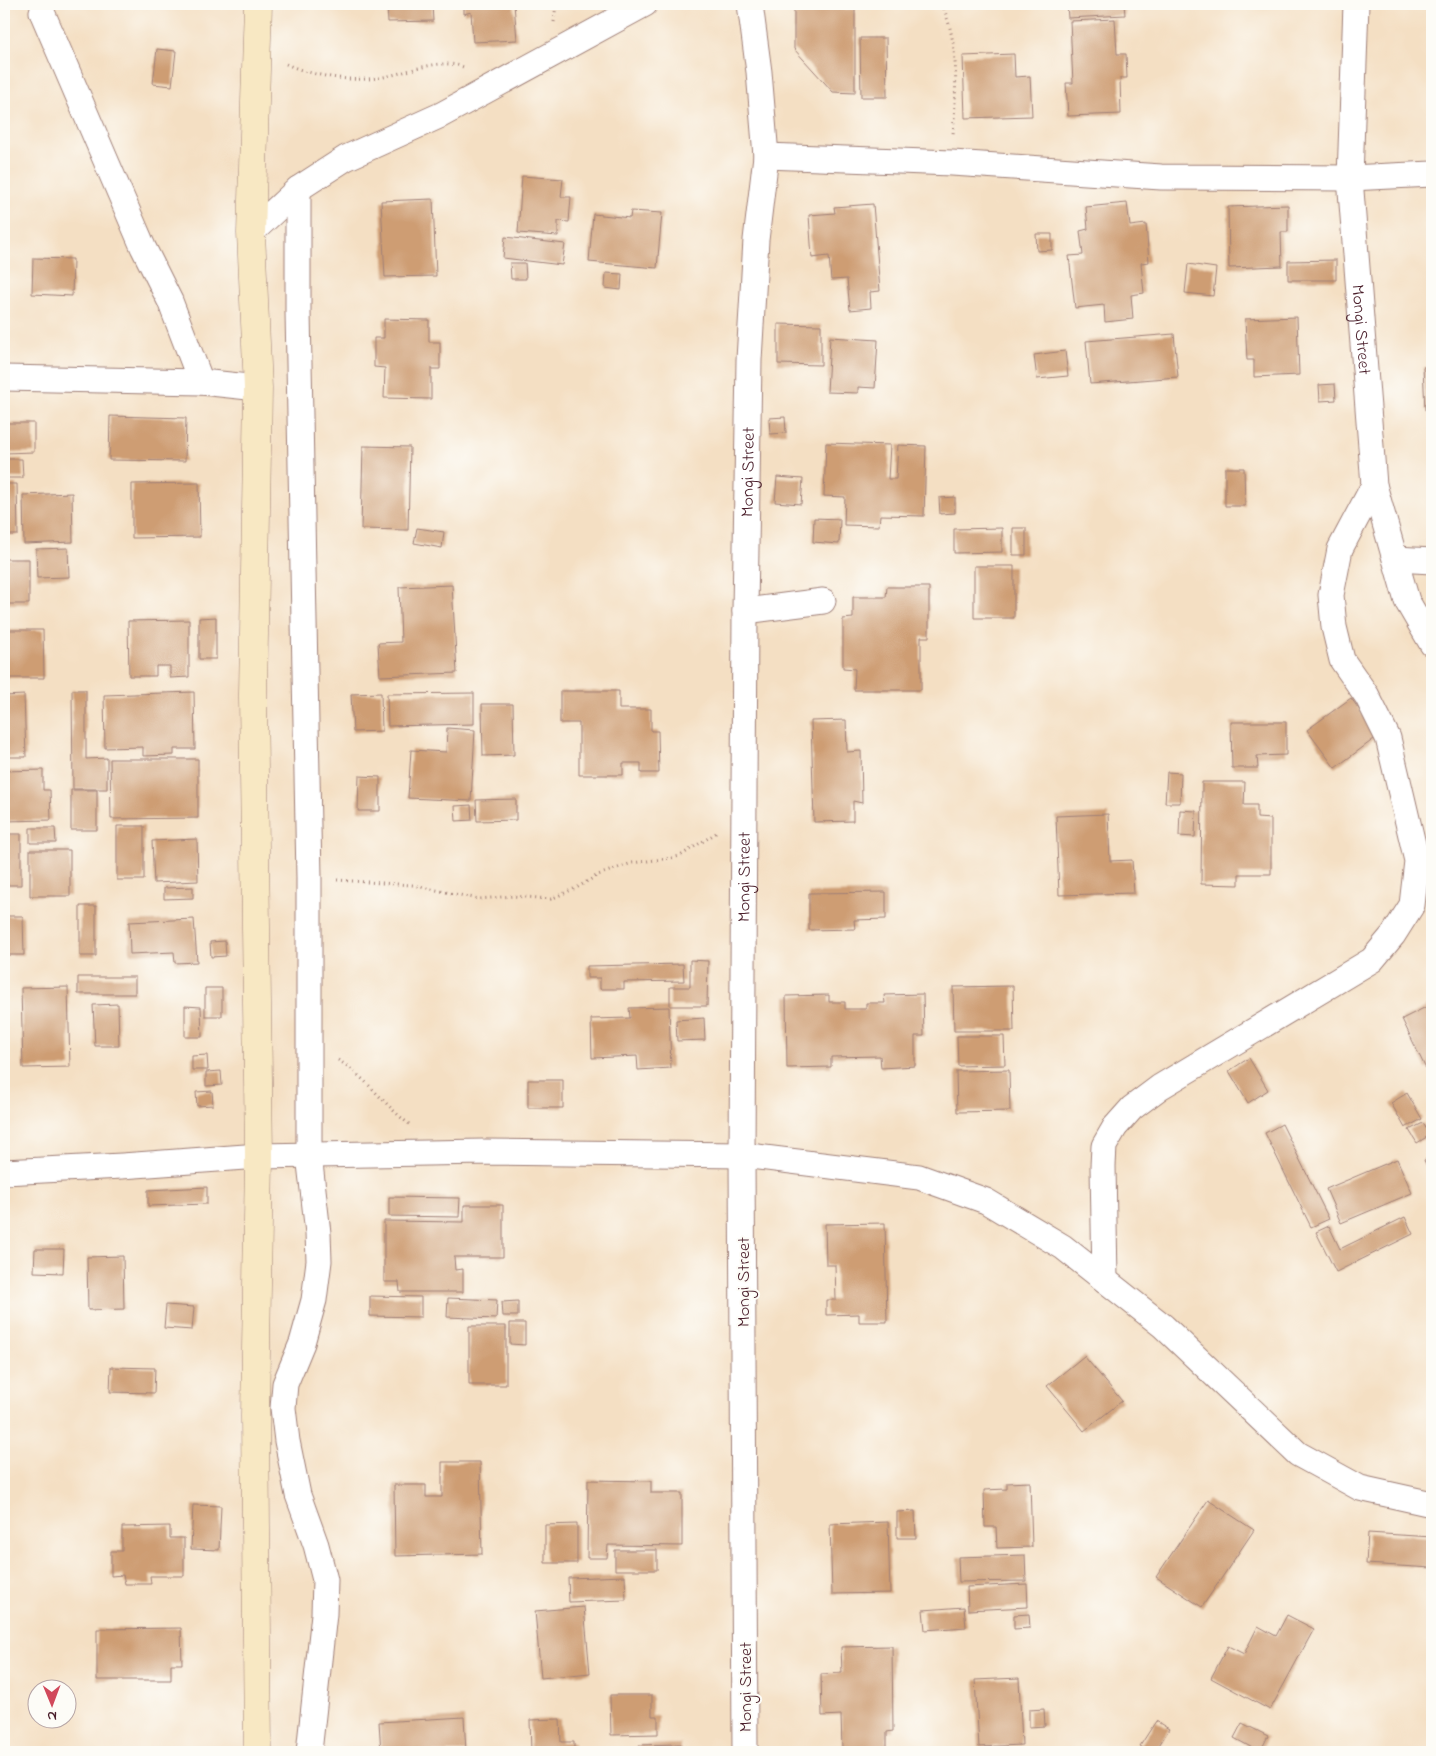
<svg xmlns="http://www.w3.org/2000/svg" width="1436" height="1756" font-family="'Indie Flower',sans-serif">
<rect width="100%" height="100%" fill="#fdfcf7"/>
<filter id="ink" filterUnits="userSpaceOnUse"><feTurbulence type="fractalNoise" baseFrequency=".02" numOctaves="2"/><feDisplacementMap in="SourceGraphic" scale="10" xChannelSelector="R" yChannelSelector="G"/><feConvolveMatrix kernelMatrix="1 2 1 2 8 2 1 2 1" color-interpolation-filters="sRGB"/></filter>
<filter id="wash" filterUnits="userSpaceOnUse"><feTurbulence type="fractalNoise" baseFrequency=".0096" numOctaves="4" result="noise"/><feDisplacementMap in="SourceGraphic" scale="20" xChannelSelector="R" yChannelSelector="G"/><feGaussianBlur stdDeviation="1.12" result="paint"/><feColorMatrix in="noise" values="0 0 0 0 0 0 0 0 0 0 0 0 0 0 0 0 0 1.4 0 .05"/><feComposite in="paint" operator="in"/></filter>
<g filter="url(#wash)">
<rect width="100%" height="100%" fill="#f4dfc3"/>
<g id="blocks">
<!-- building -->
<path fill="#ce9d73" d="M 387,4 L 432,4 L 433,21 L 388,22 Z
M 464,4 L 514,4 L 517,40 L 473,42 L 471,12 L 464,14 Z
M 794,4 L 844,4 L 844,9 L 855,9 L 855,93 L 833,92 L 794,49 Z
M 1067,4 L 1124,4 L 1125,15 L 1068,18 Z
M 1115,19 L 1117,54 L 1126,54 L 1127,78 L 1120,78 L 1121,114 L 1068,116 L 1066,83 L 1073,83 L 1070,21 Z
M 860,38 L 886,38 L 887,97 L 861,97 Z
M 157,49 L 176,51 L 172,86 L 153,84 Z
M 1014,54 L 1015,77 L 1030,76 L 1032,116 L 965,118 L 963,56 Z
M 522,176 L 563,179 L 561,197 L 571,197 L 569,222 L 558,221 L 558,236 L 518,233 Z
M 433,199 L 436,276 L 385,277 L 381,201 Z
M 1127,203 L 1130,226 L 1146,224 L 1149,262 L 1141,263 L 1144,293 L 1131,295 L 1133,319 L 1105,322 L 1104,305 L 1075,308 L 1069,256 L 1083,255 L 1080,231 L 1088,229 L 1086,207 Z
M 873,204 L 880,291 L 870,292 L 871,308 L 850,310 L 847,279 L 831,280 L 829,256 L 812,258 L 809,215 L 835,213 L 834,207 Z
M 1288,205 L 1288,232 L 1281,232 L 1282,266 L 1229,268 L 1228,207 Z
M 631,211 L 662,213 L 657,268 L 589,262 L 593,214 L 630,218 Z
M 1036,234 L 1052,234 L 1052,250 L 1037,251 Z
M 505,237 L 565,244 L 562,265 L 503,258 Z
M 33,258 L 73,259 L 72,296 L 32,294 Z
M 1336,260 L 1336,280 L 1288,280 L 1288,261 Z
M 510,263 L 525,263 L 526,279 L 511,279 Z
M 1188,264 L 1216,268 L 1213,296 L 1185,293 Z
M 606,273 L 622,274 L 621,290 L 605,288 Z
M 1297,317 L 1299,375 L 1254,377 L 1254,360 L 1247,360 L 1245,319 Z
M 384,319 L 429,320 L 429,342 L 440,342 L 440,369 L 431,369 L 431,399 L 384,398 L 385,368 L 374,367 L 374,338 L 384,338 Z
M 778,324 L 821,325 L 821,365 L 778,364 Z
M 1174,334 L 1178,377 L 1090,384 L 1086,341 Z
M 830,337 L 878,340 L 875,388 L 858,387 L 858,393 L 827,392 Z
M 1065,351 L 1068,376 L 1037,379 L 1034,355 Z
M 1423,367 L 1432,367 L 1432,409 L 1425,410 Z
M 1335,384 L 1336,400 L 1320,401 L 1319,385 Z
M 110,416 L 186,418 L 185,461 L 109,460 Z
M 785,417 L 786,433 L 770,434 L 769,418 Z
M 4,423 L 34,423 L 34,452 L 4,453 Z
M 826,443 L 890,445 L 888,479 L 896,479 L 898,445 L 926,446 L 924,516 L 880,515 L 879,526 L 844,525 L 845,497 L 824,496 Z
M 363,446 L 410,447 L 408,530 L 361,529 Z
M 4,459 L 22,459 L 23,478 L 4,478 Z
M 1225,468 L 1244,468 L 1245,506 L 1225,506 Z
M 777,477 L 803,479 L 801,504 L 775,502 Z
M 199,483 L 200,537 L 132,538 L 132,484 Z
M 4,484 L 17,484 L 18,535 L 4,535 Z
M 72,493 L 73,542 L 24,544 L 23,495 Z
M 955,497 L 955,513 L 940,514 L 939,498 Z
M 814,518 L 840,519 L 839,544 L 813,542 Z
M 417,528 L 444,532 L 442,548 L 414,543 Z
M 1002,528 L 1002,552 L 954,553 L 954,529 Z
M 1013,528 L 1026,528 L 1026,555 L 1013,555 Z
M 68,548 L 69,577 L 37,578 L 36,549 Z
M 4,559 L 29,559 L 29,604 L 4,604 Z
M 974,566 L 1014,566 L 1014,618 L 974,618 Z
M 452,585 L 457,673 L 380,676 L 378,643 L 401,642 L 399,587 Z
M 887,587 L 929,587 L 929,637 L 921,637 L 921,690 L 854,690 L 855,669 L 843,668 L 843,619 L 853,618 L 853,597 L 886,597 Z
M 216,617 L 216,659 L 199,659 L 199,618 Z
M 189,620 L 189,677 L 170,678 L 170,666 L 156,666 L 156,676 L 129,676 L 128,621 Z
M 4,630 L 43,630 L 44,678 L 4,678 Z
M 72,690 L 86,690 L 86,759 L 107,758 L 107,789 L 73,789 Z
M 560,691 L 619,691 L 619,709 L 651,709 L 651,731 L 658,731 L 659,773 L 641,773 L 641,763 L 623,763 L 623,775 L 579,775 L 579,723 L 560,723 Z
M 194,692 L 195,749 L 174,749 L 174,755 L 143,756 L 143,747 L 105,748 L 104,695 Z
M 381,693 L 382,731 L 353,732 L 351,694 Z
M 474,693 L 474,724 L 388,726 L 387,694 Z
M 24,695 L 26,757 L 4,757 L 4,696 Z
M 1351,698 L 1378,736 L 1335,768 L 1307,730 Z
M 482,704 L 513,704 L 514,755 L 483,756 Z
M 846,720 L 847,752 L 861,751 L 862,803 L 853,801 L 853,821 L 814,822 L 811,721 Z
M 1231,722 L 1286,722 L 1286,755 L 1257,756 L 1258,768 L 1232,768 Z
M 447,728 L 475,730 L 471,801 L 408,798 L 411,750 L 446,752 Z
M 110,759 L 198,759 L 198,818 L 111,819 Z
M 43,770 L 43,790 L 50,790 L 51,820 L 4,821 L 4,771 Z
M 1167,772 L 1181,773 L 1180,803 L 1165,803 Z
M 359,776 L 380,777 L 380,811 L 358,811 Z
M 1202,782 L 1245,782 L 1244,805 L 1257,805 L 1257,818 L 1271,819 L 1271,874 L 1239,874 L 1239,885 L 1201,884 Z
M 71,790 L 97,790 L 97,830 L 71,830 Z
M 516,799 L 516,820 L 477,821 L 476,800 Z
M 471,805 L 472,820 L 456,821 L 455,806 Z
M 1180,810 L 1196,811 L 1195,837 L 1179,836 Z
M 1108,814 L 1110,861 L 1132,860 L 1134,893 L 1059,895 L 1056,816 Z
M 117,826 L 144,826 L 144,880 L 117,880 Z
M 30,828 L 55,828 L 56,843 L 30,843 Z
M 4,834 L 21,834 L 21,885 L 4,885 Z
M 197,839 L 198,881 L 154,883 L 152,841 Z
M 30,850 L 70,850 L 70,896 L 30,896 Z
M 193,887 L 193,898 L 164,899 L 164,888 Z
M 886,892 L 886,919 L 854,920 L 855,929 L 809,930 L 809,893 Z
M 80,906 L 96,906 L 96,956 L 80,956 Z
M 4,916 L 23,916 L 24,955 L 4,955 Z
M 194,919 L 197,962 L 175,963 L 174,952 L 130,954 L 129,922 Z
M 225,941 L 226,956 L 211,957 L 210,942 Z
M 690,960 L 708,961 L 707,1006 L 670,1006 L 670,987 L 690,987 Z
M 683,964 L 684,981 L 624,982 L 624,989 L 600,989 L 600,978 L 587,978 L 587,966 Z
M 78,977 L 135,977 L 135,994 L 78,994 Z
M 1013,986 L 1014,1031 L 954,1031 L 953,987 Z
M 68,987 L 70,1067 L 23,1068 L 21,988 Z
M 205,988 L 222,988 L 222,1016 L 205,1016 Z
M 923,994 L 924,1036 L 915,1036 L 915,1066 L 881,1068 L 880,1056 L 831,1057 L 831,1067 L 787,1068 L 786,996 L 829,995 L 829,1002 L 845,1002 L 845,1009 L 866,1009 L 866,1003 L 885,1003 L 884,995 Z
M 118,1004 L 119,1046 L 95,1046 L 93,1005 Z
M 1432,1004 L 1432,1067 L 1426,1069 L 1402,1019 Z
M 185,1006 L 201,1007 L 202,1037 L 185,1037 Z
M 669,1007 L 671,1068 L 638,1070 L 637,1056 L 592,1058 L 591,1019 L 630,1018 L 629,1008 Z
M 704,1018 L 705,1040 L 677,1041 L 676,1020 Z
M 957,1036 L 1004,1036 L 1005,1065 L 958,1066 Z
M 207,1055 L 208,1070 L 192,1070 L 192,1056 Z
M 1249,1058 L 1268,1090 L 1248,1103 L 1229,1071 Z
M 1009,1070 L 1010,1111 L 957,1112 L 956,1071 Z
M 221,1071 L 222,1085 L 206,1086 L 206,1072 Z
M 528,1080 L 563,1080 L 563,1108 L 528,1108 Z
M 212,1091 L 213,1105 L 197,1106 L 196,1092 Z
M 1407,1093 L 1422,1119 L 1405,1128 L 1391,1103 Z
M 1423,1123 L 1430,1135 L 1417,1143 L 1409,1130 Z
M 1282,1124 L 1329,1219 L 1311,1227 L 1265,1133 Z
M 1432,1156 L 1432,1178 L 1424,1160 Z
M 1397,1159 L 1412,1193 L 1341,1223 L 1326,1189 Z
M 207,1187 L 207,1204 L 148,1206 L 148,1190 Z
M 389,1197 L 460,1198 L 459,1217 L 389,1216 Z
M 464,1205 L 503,1205 L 503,1257 L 454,1257 L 455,1270 L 463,1269 L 463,1292 L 400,1292 L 399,1282 L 384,1282 L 384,1221 L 464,1222 Z
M 1405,1217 L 1413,1234 L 1336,1272 L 1316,1232 L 1329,1226 L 1340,1249 Z
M 885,1223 L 887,1322 L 859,1322 L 859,1314 L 826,1315 L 826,1300 L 836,1300 L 835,1265 L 826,1265 L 825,1224 Z
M 35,1249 L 64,1249 L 63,1273 L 34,1272 Z
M 123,1256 L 124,1309 L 88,1310 L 87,1257 Z
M 370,1296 L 421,1297 L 421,1317 L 370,1316 Z
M 448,1298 L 497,1300 L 496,1319 L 447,1317 Z
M 518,1301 L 518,1316 L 503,1316 L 502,1302 Z
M 166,1305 L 194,1307 L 192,1330 L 164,1328 Z
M 510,1323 L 525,1323 L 525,1345 L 510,1344 Z
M 469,1326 L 506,1326 L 506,1385 L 469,1385 Z
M 1084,1356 L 1122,1401 L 1084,1431 L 1047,1386 Z
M 111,1367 L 155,1368 L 154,1393 L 110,1392 Z
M 442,1462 L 480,1462 L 482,1554 L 395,1556 L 394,1485 L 426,1485 L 426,1497 L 442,1497 Z
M 588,1480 L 651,1481 L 651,1493 L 682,1493 L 682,1546 L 608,1545 L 607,1558 L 587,1558 Z
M 1030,1482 L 1032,1547 L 997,1548 L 996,1527 L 985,1527 L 984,1490 L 1007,1489 L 1007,1483 Z
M 1208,1500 L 1254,1530 L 1202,1607 L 1156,1577 Z
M 193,1505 L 221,1506 L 219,1550 L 191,1549 Z
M 915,1511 L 916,1538 L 897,1538 L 897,1512 Z
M 888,1522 L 890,1593 L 832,1594 L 830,1524 Z
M 577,1524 L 577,1563 L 545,1563 L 545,1525 Z
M 170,1526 L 170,1538 L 184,1538 L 184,1576 L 150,1576 L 151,1584 L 125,1584 L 123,1575 L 111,1576 L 111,1551 L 122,1551 L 122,1527 Z
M 1368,1533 L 1432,1537 L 1432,1568 L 1366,1564 Z
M 615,1550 L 657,1550 L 657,1570 L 615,1570 Z
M 1025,1555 L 1026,1581 L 959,1582 L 958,1557 Z
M 625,1576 L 626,1600 L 569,1602 L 568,1578 Z
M 1027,1584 L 1028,1607 L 968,1610 L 967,1587 Z
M 584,1607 L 590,1673 L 541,1678 L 535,1611 Z
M 964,1607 L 966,1627 L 925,1630 L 923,1610 Z
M 1029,1614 L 1030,1628 L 1014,1629 L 1014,1615 Z
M 1287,1615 L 1314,1629 L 1270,1710 L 1211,1678 L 1228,1646 L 1244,1654 L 1258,1626 L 1276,1636 Z
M 181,1628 L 182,1664 L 171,1664 L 171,1680 L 97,1680 L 97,1629 Z
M 892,1646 L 893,1731 L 887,1732 L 887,1748 L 842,1749 L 841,1715 L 822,1716 L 821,1674 L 842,1673 L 841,1647 Z
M 1019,1678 L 1022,1745 L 979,1747 L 975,1680 Z
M 610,1695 L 652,1695 L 652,1716 L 658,1716 L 658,1734 L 611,1735 Z
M 1044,1709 L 1045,1726 L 1029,1727 L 1029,1710 Z
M 464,1717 L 466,1752 L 381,1752 L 379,1722 Z
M 560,1719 L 561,1742 L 574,1742 L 574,1752 L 531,1752 L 530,1720 Z
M 1156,1721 L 1169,1729 L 1155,1752 L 1150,1752 L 1140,1746 Z
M 1242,1723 L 1268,1736 L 1260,1752 L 1234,1738 Z
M 681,1744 L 681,1752 L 639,1752 L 639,1745 Z"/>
</g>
</g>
<g filter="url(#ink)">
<use href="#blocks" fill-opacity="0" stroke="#9f7f77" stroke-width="1"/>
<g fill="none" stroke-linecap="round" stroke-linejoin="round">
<!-- street casing -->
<g stroke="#9f7f77" stroke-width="27">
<g id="street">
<path id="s1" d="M 1356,4 L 1350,178 L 1374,485 L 1407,601 L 1432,644"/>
<path d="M 42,12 L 143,247 L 170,301 L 201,382"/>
<path d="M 766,156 L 952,163 L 1161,177 L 1350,178 L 1432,174"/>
<path d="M 298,189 L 298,312 L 309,878 L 309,1155 L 318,1233 L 319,1261 L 314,1300 L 302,1343 L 285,1384 L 283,1408 L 287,1441 L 298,1495 L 316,1545 L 325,1580 L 324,1614 L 309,1752"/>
<path d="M 251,233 L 298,189 L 346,158 L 441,115 L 645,4"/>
<path d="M 4,378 L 201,382 L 258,388"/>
<path d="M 1396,559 L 1432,561"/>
<path d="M 745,611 L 823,601"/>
<path d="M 4,1172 L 122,1166 L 259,1156 L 484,1152 L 742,1155 L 919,1177 L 986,1201 L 1063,1247 L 1163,1326 L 1298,1454 L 1360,1488 L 1432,1504"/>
<path d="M 1105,1280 L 1103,1166 L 1104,1146 L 1115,1127 L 1132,1108 L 1160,1087 L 1372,960 L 1393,935 L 1412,905 L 1417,861 L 1388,738 L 1367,696 L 1342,660 L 1334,627 L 1331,595 L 1340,549 L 1374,485"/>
<path id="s2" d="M 745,1752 L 742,1155 L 745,611 L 749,360 L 756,240 L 766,156 L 759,72 L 750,4"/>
</g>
</g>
<!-- secondary casing -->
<g stroke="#9f7f77" stroke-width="29">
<path id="secondary" d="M 258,1752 L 255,1416 L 259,1156 L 253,696 L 258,388 L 251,233 L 258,4"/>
</g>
<!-- path -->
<path stroke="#9f7f77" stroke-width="3" stroke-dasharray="1 4" stroke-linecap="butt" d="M 942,4 C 960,47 956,89 953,135
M 554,22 L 556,4
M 286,64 C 313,76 348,82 378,78 C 406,74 439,56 466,68
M 337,880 L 412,885 L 479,899 L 513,896 L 551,899 L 578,887 L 598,875 L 632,863 L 671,858 L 680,856 L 716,833
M 338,1060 C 366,1077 384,1105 409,1124"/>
<!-- street -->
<use href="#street" stroke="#fff" stroke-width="25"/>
<!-- secondary -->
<use href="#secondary" stroke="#f8e8c3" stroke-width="28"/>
</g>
</g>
<g text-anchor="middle" stroke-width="4" stroke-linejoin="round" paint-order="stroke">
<!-- street labels -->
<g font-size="18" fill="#4a1f2b" stroke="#fdfcf7">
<text dy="6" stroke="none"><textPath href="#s1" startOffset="326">Mongi Street</textPath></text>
<text dy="6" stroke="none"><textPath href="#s2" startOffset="1280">Mongi Street</textPath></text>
<text dy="6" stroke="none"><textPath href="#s2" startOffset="875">Mongi Street</textPath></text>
<text transform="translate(743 1282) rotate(-90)" y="6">Mongi Street</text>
<text transform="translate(745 1687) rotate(-90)" y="6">Mongi Street</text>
</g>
</g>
<!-- margin -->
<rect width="1436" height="1756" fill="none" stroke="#fdfcf7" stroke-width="20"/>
<!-- north arrow -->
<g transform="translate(52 1704) rotate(179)"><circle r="24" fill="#fdfcf7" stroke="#b5a4a5"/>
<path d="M0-4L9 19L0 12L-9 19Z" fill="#d1495b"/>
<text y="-8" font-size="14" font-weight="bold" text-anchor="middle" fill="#4a1f2b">N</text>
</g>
</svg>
